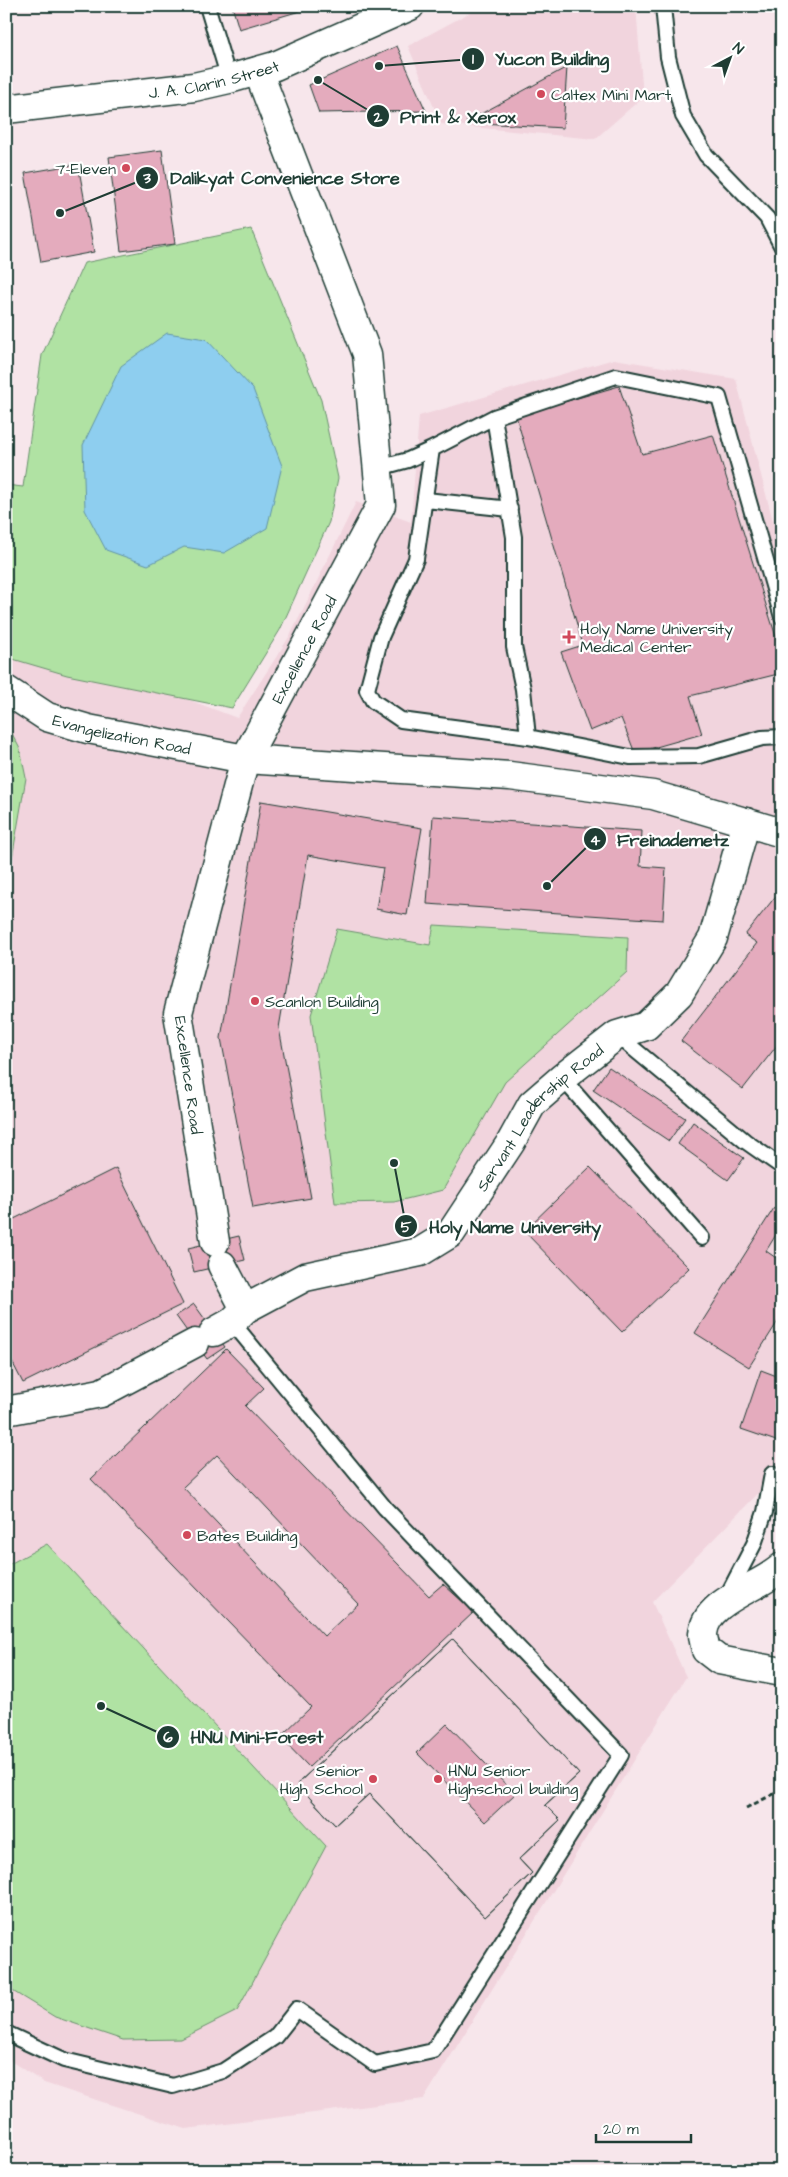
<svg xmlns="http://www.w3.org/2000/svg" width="788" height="2177" font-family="'Architects Daughter',sans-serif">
<rect width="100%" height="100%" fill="#f7e6eb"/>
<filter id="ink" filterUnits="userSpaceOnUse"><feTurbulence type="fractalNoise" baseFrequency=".02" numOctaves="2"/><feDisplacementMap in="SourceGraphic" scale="10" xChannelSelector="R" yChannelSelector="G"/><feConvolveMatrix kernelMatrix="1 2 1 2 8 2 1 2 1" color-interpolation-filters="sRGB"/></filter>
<g filter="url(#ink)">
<!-- built -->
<path fill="#f1d4dd" d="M 482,6 L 636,6 L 643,97 L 595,139 L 441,124 L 408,46 Z
M 614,359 L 736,379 L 782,556 L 782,1469 L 652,1602 L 686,1677 L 424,2099 L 186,2129 L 44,2083 L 6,2058 L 6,631 L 237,718 L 291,634 L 356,502 L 411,522 L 419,416 Z"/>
<!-- green -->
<path fill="#b0e2a3" stroke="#68906c" d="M 251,229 L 321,400 L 338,478 L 329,522 L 280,630 L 232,708 L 67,675 L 6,657 L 6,485 L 23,487 L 42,355 L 84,263 Z
M 6,722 L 20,749 L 26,778 L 6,893 Z
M 434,925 L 628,937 L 627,972 L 505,1082 L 443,1190 L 394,1202 L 335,1203 L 311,1015 L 337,929 L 430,945 Z
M 47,1544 L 326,1846 L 237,2011 L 181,2039 L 123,2040 L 55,2017 L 6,1987 L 6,1566 Z"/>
<!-- water -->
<path fill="#8eceef" stroke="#6294a4" d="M 167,333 L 206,339 L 253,389 L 282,466 L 267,528 L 224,553 L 184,547 L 148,565 L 106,550 L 85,510 L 83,445 L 121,366 Z"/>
<!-- building -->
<path fill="#e4abbd" stroke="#1f3d34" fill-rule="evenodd" d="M 232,6 L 298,6 L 300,11 L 239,29 Z
M 397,46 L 426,111 L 319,113 L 309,85 Z
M 567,67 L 563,128 L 466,122 Z
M 162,150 L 175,244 L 121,251 L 109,157 Z
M 78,164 L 94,252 L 41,262 L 25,173 Z
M 619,386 L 642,454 L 713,435 L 782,656 L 782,673 L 690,696 L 702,734 L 635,753 L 621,718 L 590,731 L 561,652 L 583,645 L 516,416 Z
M 261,801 L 422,828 L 407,915 L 376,909 L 383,868 L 308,855 L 279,1028 L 311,1198 L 253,1208 L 221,1038 Z
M 433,816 L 642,831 L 640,866 L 666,868 L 663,920 L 427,904 Z
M 775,897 L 782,902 L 782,1039 L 743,1089 L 681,1041 L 757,943 L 745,935 Z
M 609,1067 L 685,1118 L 669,1141 L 593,1090 Z
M 693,1122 L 744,1158 L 728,1180 L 678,1144 Z
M 590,1167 L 689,1268 L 622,1332 L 524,1231 Z
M 116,1168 L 183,1304 L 23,1383 L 6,1350 L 6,1223 Z
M 774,1208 L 782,1213 L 782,1225 L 766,1251 L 782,1262 L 782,1315 L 749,1367 L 695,1333 Z
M 239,1236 L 245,1260 L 194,1272 L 188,1248 Z
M 194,1304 L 225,1347 L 207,1359 L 176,1316 Z
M 226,1349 L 264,1388 L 245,1406 L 429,1596 L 443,1584 L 474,1612 L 309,1767 L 280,1737 L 311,1707 L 91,1479 ZM 217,1455 L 358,1604 L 324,1636 L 183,1487 Z
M 761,1370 L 782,1378 L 782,1435 L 779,1442 L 741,1429 Z
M 453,1639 L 579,1774 L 545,1805 L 560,1820 L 519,1859 L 532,1873 L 485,1917 L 369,1794 L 335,1825 L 297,1784 ZM 447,1724 L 515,1794 L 485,1822 L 417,1753 Z
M 453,1639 L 579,1774 L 545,1805 L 560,1820 L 519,1859 L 532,1873 L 485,1917 L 369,1794 L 335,1825 L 297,1784 Z"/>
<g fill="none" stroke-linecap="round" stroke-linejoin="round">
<!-- service casing -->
<g stroke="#1f3d34" stroke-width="18">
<path id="service" d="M 207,6 L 229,79
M 663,6 L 668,57 L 683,116 L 706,155 L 767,218 L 782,247
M 494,417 L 616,376 L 719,397 L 782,617
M 379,468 L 408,460 L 432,449
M 426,500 L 510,509
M 528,737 L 523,689 L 514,647 L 514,537 L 494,417 L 432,449 L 416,559 L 381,637 L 367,690 L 373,701 L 401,720 L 528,737 L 630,757 L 699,756 L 762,738 L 782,737
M 617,1035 L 745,1141 L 782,1167
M 562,1078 L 702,1238
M 728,1594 L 754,1544 L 765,1512 L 772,1474
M 6,2033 L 64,2060 L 173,2086 L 223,2071 L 275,2037 L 297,2009 L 375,2064 L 433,2051 L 621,1755 L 385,1508 L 232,1322"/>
</g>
<!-- minor casing -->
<g stroke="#1f3d34" stroke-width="31">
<g id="minor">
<path id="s1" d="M 6,690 L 47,717 L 88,729 L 245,759 L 510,776 L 653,795 L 782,833"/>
<path id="s2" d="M 215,1242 L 178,1013 L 245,759 L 381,505 L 367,354 L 258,71"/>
<path d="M 222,1265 L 245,1309"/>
<path id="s3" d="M 214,1332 L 232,1322 L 245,1309 L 305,1277 L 420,1252 L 451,1233 L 511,1142 L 532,1104 L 562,1078 L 617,1035 L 646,1026 L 679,994 L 713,938 L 746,822"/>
<path d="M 6,1411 L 101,1393 L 195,1343"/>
<path d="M 782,1567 C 760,1588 705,1600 703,1634 C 703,1639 705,1645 706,1650 L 719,1660 L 782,1672"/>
</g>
</g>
<!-- secondary casing -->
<g stroke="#1f3d34" stroke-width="31">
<g id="secondary">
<path id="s4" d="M 6,109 L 194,87 L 229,79 L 275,66 L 410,6"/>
</g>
</g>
<!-- path -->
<path stroke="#1f3d34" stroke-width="3" stroke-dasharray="5 4" stroke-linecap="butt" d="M 746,1808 L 782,1790"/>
<!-- service -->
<use href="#service" stroke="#fff" stroke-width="14"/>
<!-- minor -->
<use href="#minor" stroke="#fff" stroke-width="28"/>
<!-- secondary -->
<use href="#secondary" stroke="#fff" stroke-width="28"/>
</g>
</g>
<!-- markers -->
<g fill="#d1495b" stroke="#fff" stroke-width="2">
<circle cx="541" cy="94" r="5"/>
<circle cx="126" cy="168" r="5"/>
<path d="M566.5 629.5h5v5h5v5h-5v5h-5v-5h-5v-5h5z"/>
<circle cx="255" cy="1001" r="5"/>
<circle cx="187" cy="1535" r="5"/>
<circle cx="373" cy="1779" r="5"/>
<circle cx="438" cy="1779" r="5"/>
</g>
<g text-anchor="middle" stroke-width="4.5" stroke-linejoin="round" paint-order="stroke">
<!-- street labels -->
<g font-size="16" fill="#1f3d34" stroke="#fff">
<text dy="6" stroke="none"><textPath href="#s4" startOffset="210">J. A. Clarin Street</textPath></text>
<text dy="6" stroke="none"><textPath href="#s2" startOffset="619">Excellence Road</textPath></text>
<text dy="6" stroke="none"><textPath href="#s1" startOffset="126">Evangelization Road</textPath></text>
<text transform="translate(189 1075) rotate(82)" y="6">Excellence Road</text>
<text dy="6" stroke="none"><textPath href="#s3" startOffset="408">Servant Leadership Road</textPath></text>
</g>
<!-- poi labels -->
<g font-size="16" fill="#1f3d34" stroke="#fff" text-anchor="start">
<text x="551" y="100">Caltex Mini Mart</text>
<text x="116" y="174" text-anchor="end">7-Eleven</text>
<text x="580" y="634">Holy Name University<tspan x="580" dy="18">Medical Center</tspan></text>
<text x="265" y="1007">Scanlon Building</text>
<text x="197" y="1541">Bates Building</text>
<text x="363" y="1776" text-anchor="end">Senior<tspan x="363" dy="18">High School</tspan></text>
<text x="448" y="1776">HNU Senior<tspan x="448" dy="18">Highschool building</tspan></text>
</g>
</g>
<!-- callouts -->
<path fill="none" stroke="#1f3d34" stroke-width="2" d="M379 66L473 59M318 80L378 116M60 213L147 178M547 886L595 839M394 1163L406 1226M101 1706L168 1737"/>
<g fill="#1f3d34" stroke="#fff" stroke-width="2">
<circle cx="379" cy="66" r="5"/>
<circle cx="318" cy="80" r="5"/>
<circle cx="60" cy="213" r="5"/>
<circle cx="547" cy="886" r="5"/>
<circle cx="394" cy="1163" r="5"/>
<circle cx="101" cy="1706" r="5"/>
<circle cx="473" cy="59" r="12"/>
<circle cx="378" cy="116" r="12"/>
<circle cx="147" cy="178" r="12"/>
<circle cx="595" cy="839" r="12"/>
<circle cx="406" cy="1226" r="12"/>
<circle cx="168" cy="1737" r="12"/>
</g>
<g font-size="15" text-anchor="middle" font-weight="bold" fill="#fff">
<text x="473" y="64">1</text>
<text x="378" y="122">2</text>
<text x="147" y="183">3</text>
<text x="595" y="845">4</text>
<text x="406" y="1232">5</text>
<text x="168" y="1742">6</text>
</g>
<g font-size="18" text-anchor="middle" font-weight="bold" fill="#1f3d34" stroke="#fff" stroke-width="4.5" stroke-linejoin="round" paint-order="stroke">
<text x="552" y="65">Yucon Building</text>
<text x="458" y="123">Print &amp; Xerox</text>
<text x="285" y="184">Dalikyat Convenience Store</text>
<text x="673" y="846">Freinademetz</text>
<text x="515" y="1233">Holy Name University</text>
<text x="257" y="1743">HNU Mini-Forest</text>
</g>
<!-- margin -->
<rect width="788" height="2177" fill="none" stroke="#fff" stroke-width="25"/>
<rect x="12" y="12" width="763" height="2152" fill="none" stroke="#1f3d34" stroke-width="2" filter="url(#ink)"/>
<!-- north arrow -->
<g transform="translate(730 58) rotate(41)" stroke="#ffffff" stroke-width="4" paint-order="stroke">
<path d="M0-4L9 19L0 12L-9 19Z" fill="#1f3d34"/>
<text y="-8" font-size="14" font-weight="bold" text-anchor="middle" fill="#1f3d34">N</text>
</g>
<!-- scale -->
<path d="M596 2134v8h95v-8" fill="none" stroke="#1f3d34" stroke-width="2.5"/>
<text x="603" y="2134" font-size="15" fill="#1f3d34" stroke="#ffffff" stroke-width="4" paint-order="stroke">20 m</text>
</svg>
